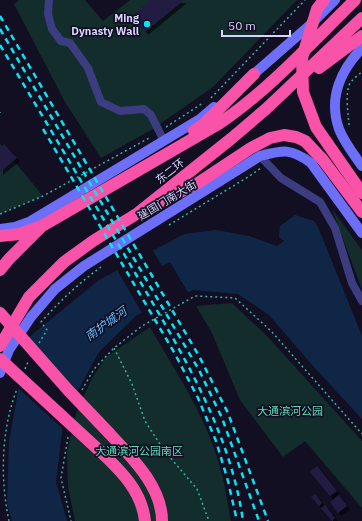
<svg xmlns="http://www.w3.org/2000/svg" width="362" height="521" font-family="'IBM Plex Sans','Noto Sans SC',sans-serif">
<defs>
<filter id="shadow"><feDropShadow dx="3" dy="3" stdDeviation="0" flood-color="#0009"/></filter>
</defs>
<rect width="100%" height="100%" fill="#120f23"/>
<!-- green -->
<path fill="#122d2b" d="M 19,0 L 85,0 L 103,21 L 130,0 L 297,0 L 213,87 L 153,129 L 101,158 L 65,102 L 14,4 Z
M 0,144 L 43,196 L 0,214 Z
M 332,209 L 362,250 L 362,291 L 362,290 Z
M 232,303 L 268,337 L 362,441 L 362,508 L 305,441 L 283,457 L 240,400 L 212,333 L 196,306 Z
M 150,327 C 175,371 205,414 219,464 C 225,482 227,502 231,521 L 75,521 L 68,487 L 67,452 L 76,414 L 91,380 L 106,357 Z"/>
<!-- water -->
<path fill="#102646" d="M 295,215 L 314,221 L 318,227 L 362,336 L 362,419 L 313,366 L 269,315 L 238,294 L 193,290 L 137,315 L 99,352 L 64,416 L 56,482 L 67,521 L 12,521 L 7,503 L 9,441 L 28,338 L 99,280 L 184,234 L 216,230 L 249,236 L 277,246 L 284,241 L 279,237 L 280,226 Z"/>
<!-- pier -->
<path fill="#120f23" d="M 152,249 L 162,266 L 170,262 L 189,294 L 143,315 L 116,268 Z
M 26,338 L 79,393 L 65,417 L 64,430 L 17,387 Z"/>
<!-- building -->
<path fill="#221c43" filter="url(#shadow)" d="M 151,0 L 184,0 L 145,32 L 132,16 Z
M 4,144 L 17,158 L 0,172 L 0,148 Z
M 317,466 L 337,491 L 330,496 L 310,472 Z
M 315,494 L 322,503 L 319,506 L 311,497 Z
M 339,495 L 347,506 L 338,513 L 330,502 Z
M 325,505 L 335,518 L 332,521 L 321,508 Z"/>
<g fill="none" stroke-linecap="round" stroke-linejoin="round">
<!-- path -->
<path stroke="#34b0a4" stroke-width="1.5" stroke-dasharray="2 3" stroke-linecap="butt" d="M 211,98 L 305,0
M 0,112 L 0,113
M 349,125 C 348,114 345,92 350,83 C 353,79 358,75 362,72
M 166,127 L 203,103
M 0,214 L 43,196 L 151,137
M 169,225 L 248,177 L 261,168
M 39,343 L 47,330 L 41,322 C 60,301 79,283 101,267
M 114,348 L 132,384 L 145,421 L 163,449 L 197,489 L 209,521
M 25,369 L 28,362
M 82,390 L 94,369 L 114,348 L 142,326 L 195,296 L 235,298 L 271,331 L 362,434
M 68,437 L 61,478 L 71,521
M 9,521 C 0,479 1,430 17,389"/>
<!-- street -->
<path stroke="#3c3c80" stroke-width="8" d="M 49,0 L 48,14 L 52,29 L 61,41 L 70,43 L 88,68 L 101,102 L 120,111 L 144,109 L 151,115 L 164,141
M 260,156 L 281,178 L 320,202 L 335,228 L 352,283 L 362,301"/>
<!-- secondary -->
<path stroke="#6e6ff9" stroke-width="10" d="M 362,48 C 341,70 328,98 339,129 C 344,142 354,155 362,166
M 248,79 L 310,25 L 335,0
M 0,229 L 15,227 L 29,222 L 200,119 L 214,107
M 0,373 L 9,350 L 31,317 L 55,289 L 84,266 L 260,156 C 283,150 291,148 311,163 L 362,233"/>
<!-- highway -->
<path stroke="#f853a8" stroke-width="12" d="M 319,68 L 362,36
M 194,131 L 204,124 L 254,74
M 162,201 L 198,183 L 251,148 L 270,138 L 284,135 L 296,137 L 305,141 L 323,160 L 362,212
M 0,236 L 20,234 L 39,227
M 0,270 L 9,259 L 42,226 L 220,123 C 270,89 312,42 355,0
M 0,346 L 29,297 L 64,262 L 93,241 L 138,213 L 232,138 L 266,109 L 362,18
M 109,433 C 131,457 162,486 162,521
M 102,453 C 122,472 142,492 145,521"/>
<!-- rail -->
<path stroke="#0ae3f2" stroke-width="2.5" stroke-dasharray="6 5" stroke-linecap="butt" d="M 0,16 L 199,356 L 228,413 L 268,521
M 0,29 L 199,370 L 222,418 L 259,521
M 0,45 C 45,120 90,196 134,271 C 180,350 230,429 243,521
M 43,129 L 175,354 L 198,398 L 216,441 L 228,481 L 237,521"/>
<!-- highway-bridge -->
<path stroke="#f853a8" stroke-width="12" d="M 324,0 L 317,9 L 302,58 L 303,92 L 316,127 L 362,193
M 0,313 L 68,390 L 109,433
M 0,359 L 102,453"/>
</g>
<!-- markers -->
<circle fill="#0ae3f2" stroke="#120f23" stroke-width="1.5" cx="147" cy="24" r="4"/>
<g text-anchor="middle" stroke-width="3.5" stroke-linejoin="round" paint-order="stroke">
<!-- poi labels -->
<g font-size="11" font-weight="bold" fill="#d6d3fd" stroke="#120f23" text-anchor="end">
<text x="139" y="22">Ming<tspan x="139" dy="13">Dynasty Wall</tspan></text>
</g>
<!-- street labels -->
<g font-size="11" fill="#d6d3fd" stroke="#120f23">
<text transform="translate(170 171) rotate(-38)" y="4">东二环</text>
<text transform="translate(167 200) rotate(-31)" y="4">建国门南大街</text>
</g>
<!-- park labels -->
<g font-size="11" fill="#61dab8" stroke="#120f23">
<text x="290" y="415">大通滨河公园</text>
<text x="139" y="455">大通滨河公园南区</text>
</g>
<!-- water labels -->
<g font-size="12" font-style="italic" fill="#65baf9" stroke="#120f23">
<text transform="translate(106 324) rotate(-36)" y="4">南护城河</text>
</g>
</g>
<!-- scale -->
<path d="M222 30v6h68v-6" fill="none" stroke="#d6d3fd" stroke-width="2"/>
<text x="228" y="30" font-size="12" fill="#d6d3fd" stroke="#120f23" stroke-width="3" paint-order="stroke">50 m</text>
</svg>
